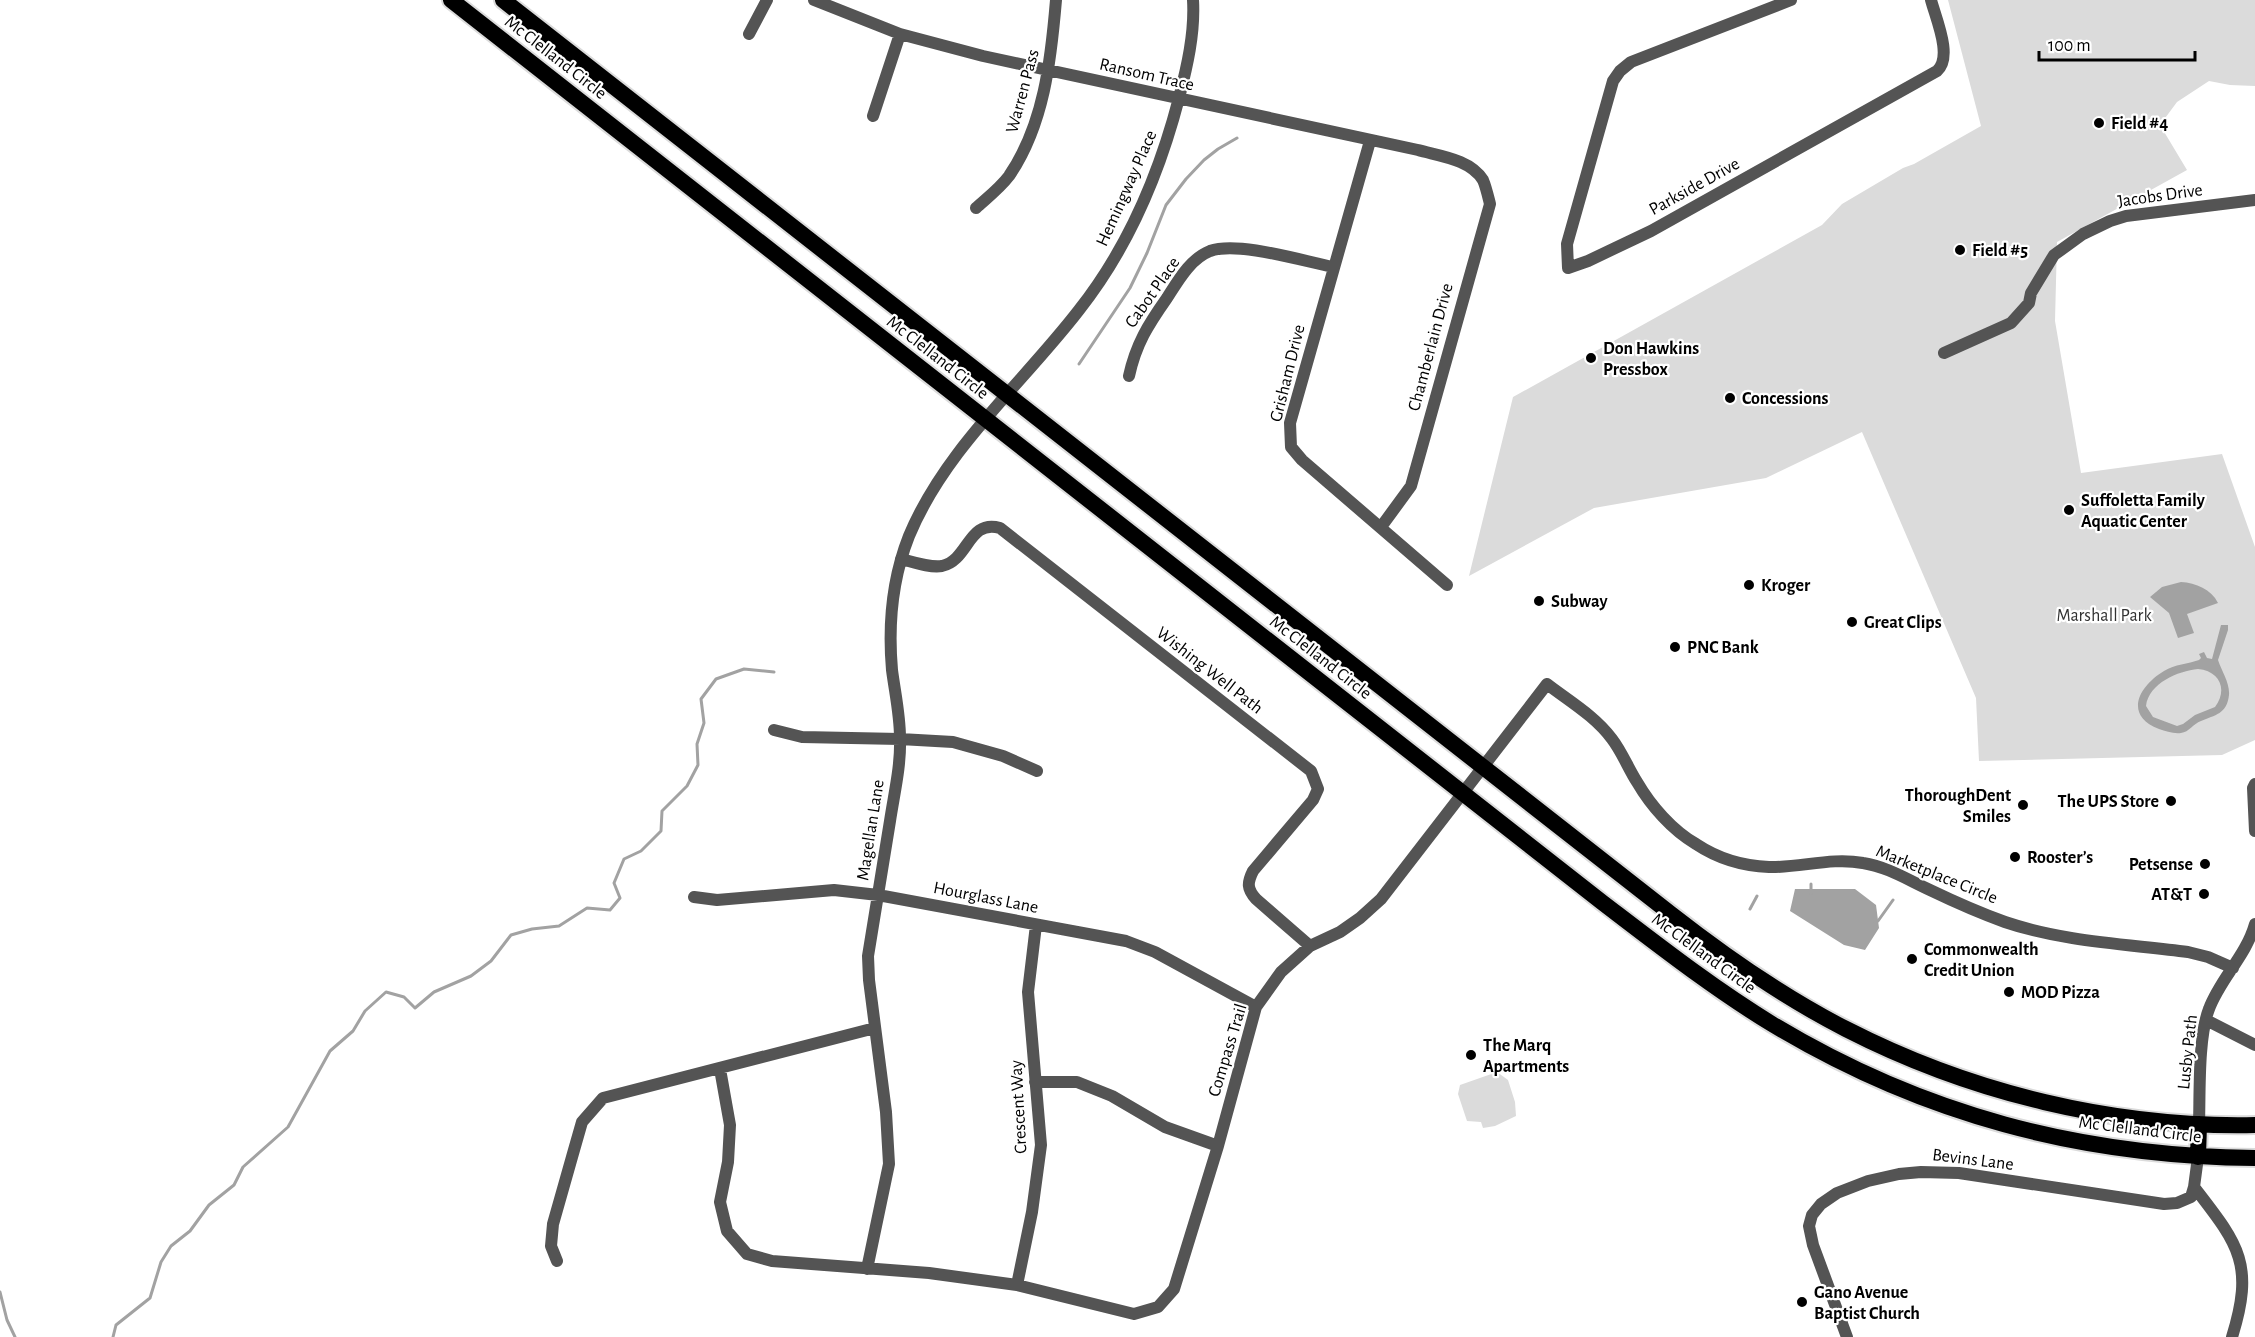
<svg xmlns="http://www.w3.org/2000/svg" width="2255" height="1337" font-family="'Alegreya Sans',sans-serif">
<rect width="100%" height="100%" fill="#fff"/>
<!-- green -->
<path fill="#dbdbdb" d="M 1948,0 L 2255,0 L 2255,86 L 2230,85 L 2209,81 L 2177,102 L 2160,125 L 2187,170 L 2057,242 L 2055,321 L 2081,473 L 2222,454 L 2255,547 L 2255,740 L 2222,755 L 1979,761 L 1976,698 L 1862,432 L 1766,478 L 1594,508 L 1469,576 L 1513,397 L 1822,225 L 1842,204 L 1903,168 L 1914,164 L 1981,126 Z
M 1497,1072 L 1508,1080 L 1515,1102 L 1516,1116 L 1495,1126 L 1483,1128 L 1481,1122 L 1467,1121 L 1458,1094 L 1460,1085 Z"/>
<!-- water -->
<path fill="#a2a2a2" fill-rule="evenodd" d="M 2181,582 C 2196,583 2211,589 2218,603 L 2187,614 L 2194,633 L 2178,638 L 2169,613 L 2150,597 L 2162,587 Z
M 2221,625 L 2228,625 L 2228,630 L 2218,660 C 2222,672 2230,683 2229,695 C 2227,714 2215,715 2201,721 C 2193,724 2189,732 2181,733 C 2173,734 2166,731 2159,729 C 2123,715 2139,686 2164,671 C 2175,664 2188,664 2199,660 L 2201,658 L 2199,654 L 2204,652 L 2207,658 L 2212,659 ZM 2198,669 C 2220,671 2228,690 2215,707 L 2195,715 L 2183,724 L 2177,726 L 2153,717 L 2146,706 C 2149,683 2178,671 2198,669 Z
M 1795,889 L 1855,889 L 1876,905 L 1879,928 L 1865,950 L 1844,945 L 1790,911 Z"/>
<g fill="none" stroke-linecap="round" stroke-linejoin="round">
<!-- stream -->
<path stroke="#a2a2a2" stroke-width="3" d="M 1079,364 L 1130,288 L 1147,253 L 1166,205 L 1186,179 L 1204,160 L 1218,149 L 1237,138
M 1811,893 L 1811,884
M 1750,909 L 1757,896
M 1875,921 L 1878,921 L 1893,900
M 0,1292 L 7,1320 L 15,1337
M 113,1337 L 116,1325 L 150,1298 L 161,1262 L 171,1246 L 190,1231 L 209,1205 L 234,1185 L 243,1167 L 288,1127 L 330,1051 L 353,1031 L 365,1011 L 386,992 L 404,997 L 415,1008 L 434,992 L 471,976 L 491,961 L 511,935 L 532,929 L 559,926 L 587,908 L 610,910 L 620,898 L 614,883 L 624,859 L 641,851 L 661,831 L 662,811 L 687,786 L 698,765 L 697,744 L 704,723 L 701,699 L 716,679 L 744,669 L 774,672"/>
<!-- trunk casing -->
<g stroke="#dbdbdb" stroke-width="20">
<path id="trunk" d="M 451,0 L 1603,903 C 1658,945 1713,988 1772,1024 C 1923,1115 2080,1156 2255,1158
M 503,0 L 1671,914 C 1726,957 1783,997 1846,1029 C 1971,1093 2114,1128 2255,1125
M 2198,1157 L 2199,1124"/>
</g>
<!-- minor -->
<path stroke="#545454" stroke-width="12" d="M 814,0 L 900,34 L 983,56 L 1418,150 C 1439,156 1470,159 1483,180 C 1486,187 1488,196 1490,204 L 1411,486 L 1381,527
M 1791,0 L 1631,62 L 1620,71 L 1613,81 L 1567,244 L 1568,268 L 1588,261 L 1651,231 L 1937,71 C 1953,57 1936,19 1931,0
M 749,34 L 767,0
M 873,116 L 900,34
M 1370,141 L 1290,423 L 1291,447 L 1302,460 L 1447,585
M 976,208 C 987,198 1000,188 1009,176 C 1044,125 1051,60 1056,0
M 1944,353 L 2011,323 L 2029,303 L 2031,293 L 2054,255 L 2083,234 L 2110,221 L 2126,216 L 2255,200
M 1129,376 C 1136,344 1148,325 1167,298 C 1178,281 1190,259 1210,251 C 1238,241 1303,261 1333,267
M 901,559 C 913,562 930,568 942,566 C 969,560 968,519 1000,528 L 1311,771 L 1318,789 L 1313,800 L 1253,871 C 1247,883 1247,889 1256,899 L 1310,946
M 774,730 L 802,737 L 900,739 L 953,742 L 1003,756 L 1037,771
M 2255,784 L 2253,788 L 2255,831
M 694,897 L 717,900 L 834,890 L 878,895 L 1126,941 L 1155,952 L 1256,1007
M 2206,1020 L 2255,1045
M 720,1069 L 730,1125 L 728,1162 L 720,1202 L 727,1231 L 747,1254 L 772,1261 L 929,1273 L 1017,1285 L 1134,1314 L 1158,1307 L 1174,1289 L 1218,1146 L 1256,1007 L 1281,972 L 1310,946 L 1340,932 L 1360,918 L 1381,899 L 1547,684 C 1569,701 1595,716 1612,739 C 1622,752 1628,768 1637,782 C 1651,806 1672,830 1696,844 C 1717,858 1743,866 1769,867 C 1800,868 1831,857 1863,863 C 1888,867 1908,880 1930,890 C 1955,902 1980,913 2005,922 C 2064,942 2127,944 2188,952 L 2208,957 L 2233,968
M 1035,1082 L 1077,1082 L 1112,1096 L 1165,1127 L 1218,1146
M 2199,1124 C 2200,1093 2198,1037 2209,1009 C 2220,979 2246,956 2255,924
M 2194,1187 C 2238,1244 2255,1263 2232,1337
M 557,1261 L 551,1246 L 553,1224 L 572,1157 L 582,1122 L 603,1098 L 875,1028
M 867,1269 L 889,1164 L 886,1112 L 869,980 L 868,956 C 875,911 883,866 890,821 C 894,794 901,766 900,738 C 900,715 895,693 892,670 C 888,624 892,579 909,536 C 945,449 1022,384 1079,310 C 1128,248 1159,175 1179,98 C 1187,67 1195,33 1193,0
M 1017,1285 L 1032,1212 L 1041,1145 L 1028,992 L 1036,925
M 1847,1337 L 1813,1245 L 1809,1226 L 1812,1215 L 1821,1204 L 1837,1193 L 1868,1181 L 1899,1174 L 1921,1172 L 1959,1173 L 2164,1204 L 2177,1203 L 2191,1197 L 2194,1187 L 2198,1157"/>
<!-- trunk -->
<use href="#trunk" stroke="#000" stroke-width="16"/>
</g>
<!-- markers -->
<g fill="#000" stroke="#fff" stroke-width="2">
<circle cx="2099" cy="123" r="6"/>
<circle cx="1960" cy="250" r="6"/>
<circle cx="1591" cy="358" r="6"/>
<circle cx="1730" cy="398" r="6"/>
<circle cx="2069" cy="510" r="6"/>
<circle cx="1749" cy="585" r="6"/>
<circle cx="1539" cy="601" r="6"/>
<circle cx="1852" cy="622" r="6"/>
<circle cx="1675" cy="647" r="6"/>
<circle cx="2171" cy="801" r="6"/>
<circle cx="2023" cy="805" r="6"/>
<circle cx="2015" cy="857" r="6"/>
<circle cx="2205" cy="864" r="6"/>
<circle cx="2204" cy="894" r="6"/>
<circle cx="1912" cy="959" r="6"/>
<circle cx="2009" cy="992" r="6"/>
<circle cx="1471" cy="1055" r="6"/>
<circle cx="1802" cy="1302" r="6"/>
</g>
<g text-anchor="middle" stroke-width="4.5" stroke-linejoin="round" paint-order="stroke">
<!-- street labels -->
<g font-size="18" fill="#000" stroke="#fff">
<text transform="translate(556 57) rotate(38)" y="6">Mc Clelland Circle</text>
<text transform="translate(1147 74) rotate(13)" y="6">Ransom Trace</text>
<text transform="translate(1022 91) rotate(-75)" y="6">Warren Pass</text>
<text transform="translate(1694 186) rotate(-29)" y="6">Parkside Drive</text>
<text transform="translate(1126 188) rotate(-66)" y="6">Hemingway Place</text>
<text transform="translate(2160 195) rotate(-8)" y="6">Jacobs Drive</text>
<text transform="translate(1152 292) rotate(-55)" y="6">Cabot Place</text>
<text transform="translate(1430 347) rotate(-75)" y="6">Chamberlain Drive</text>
<text transform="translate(938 357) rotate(38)" y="6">Mc Clelland Circle</text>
<text transform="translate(1287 373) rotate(-76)" y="6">Grisham Drive</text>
<text transform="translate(1321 657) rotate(38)" y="6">Mc Clelland Circle</text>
<text transform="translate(1210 670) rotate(38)" y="6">Wishing Well Path</text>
<text transform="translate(870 830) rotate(-81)" y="6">Magellan Lane</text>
<text transform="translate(1937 874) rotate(22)" y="6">Marketplace Circle</text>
<text transform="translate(986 897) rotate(11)" y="6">Hourglass Lane</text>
<text transform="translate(1704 953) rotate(36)" y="6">Mc Clelland Circle</text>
<text transform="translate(1227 1050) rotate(-73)" y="6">Compass Trail</text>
<text transform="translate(2187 1052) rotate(-84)" y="6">Lusby Path</text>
<text transform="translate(1018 1107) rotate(-93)" y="6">Crescent Way</text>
<text transform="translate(2140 1129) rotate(7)" y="6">Mc Clelland Circle</text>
<text transform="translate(1973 1159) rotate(7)" y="6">Bevins Lane</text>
</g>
<!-- poi labels -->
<g font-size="18" font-weight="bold" fill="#000" stroke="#fff" text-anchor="start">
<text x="2111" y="129">Field #4</text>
<text x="1972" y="256">Field #5</text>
<text x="1603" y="354">Don Hawkins<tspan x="1603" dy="21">Pressbox</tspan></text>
<text x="1742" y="404">Concessions</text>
<text x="2081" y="506">Suffoletta Family<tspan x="2081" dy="21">Aquatic Center</tspan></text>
<text x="1761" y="591">Kroger</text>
<text x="1551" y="607">Subway</text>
<text x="1864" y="628">Great Clips</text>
<text x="1687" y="653">PNC Bank</text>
<text x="2011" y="801" text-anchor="end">ThoroughDent<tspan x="2011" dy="21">Smiles</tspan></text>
<text x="2159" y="807" text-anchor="end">The UPS Store</text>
<text x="2027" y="863">Rooster’s</text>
<text x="2193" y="870" text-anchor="end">Petsense</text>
<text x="2192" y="900" text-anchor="end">AT&amp;T</text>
<text x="1924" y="955">Commonwealth<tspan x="1924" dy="21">Credit Union</tspan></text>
<text x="2021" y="998">MOD Pizza</text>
<text x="1483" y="1051">The Marq<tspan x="1483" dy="21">Apartments</tspan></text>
<text x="1814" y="1298">Gano Avenue<tspan x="1814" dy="21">Baptist Church</tspan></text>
</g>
<!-- park labels -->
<g font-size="18" fill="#323232" stroke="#fff">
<text x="2104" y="621">Marshall Park</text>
</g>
</g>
<!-- scale -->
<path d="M2039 51v9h156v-9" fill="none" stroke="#000000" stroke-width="3"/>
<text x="2048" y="51" font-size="18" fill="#000000" stroke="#ffffff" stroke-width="4.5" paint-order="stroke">100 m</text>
</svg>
